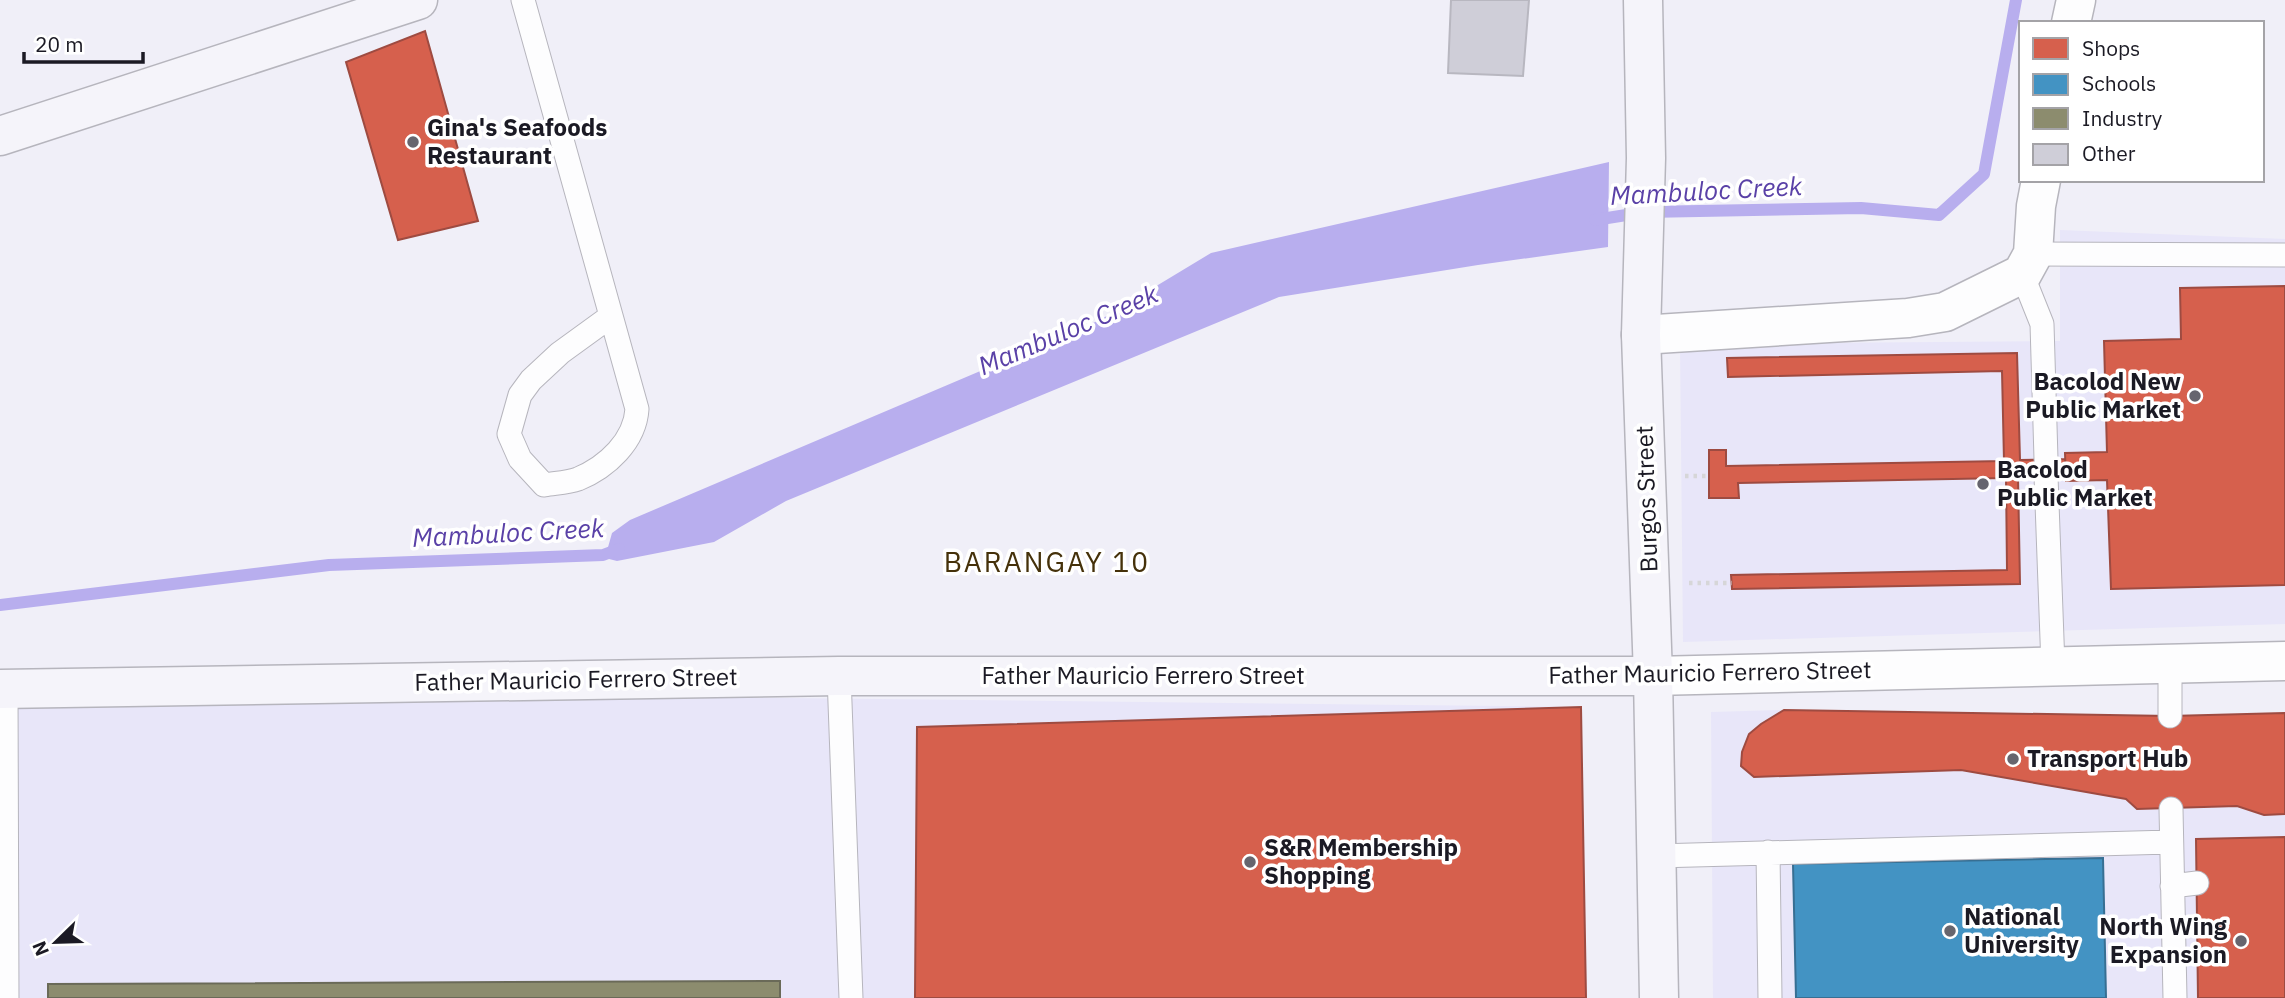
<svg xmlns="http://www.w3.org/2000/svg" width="2285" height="998" font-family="'IBM Plex Sans',sans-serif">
<rect width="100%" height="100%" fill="#f0eff8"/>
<!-- built -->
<path fill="#e8e6f9" d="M 2060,230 L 2285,239 L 2285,624 L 1683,642 L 1680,344 L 2060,341 Z
M 0,689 L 1581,707 L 1586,998 L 0,998 Z
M 1784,710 L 2170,716 L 2285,713 L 2285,998 L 1713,998 L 1711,712 Z"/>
<!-- water -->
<path fill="#b8aeee" d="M 1609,162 L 1608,247 L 1478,265 L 1279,297 L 786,501 L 714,542 L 617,561 L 605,558 L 612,533 L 630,520 L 1100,320 L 1211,253 Z"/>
<!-- shops -->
<path fill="#d6604d" stroke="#9e4b41" stroke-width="2" d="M 425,31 L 478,221 L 398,240 L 346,62 Z
M 2285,286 L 2285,585 L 2111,589 L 2107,480 L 2066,481 L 2065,453 L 2107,452 L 2104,341 L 2181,339 L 2180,288 Z
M 2017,353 L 2020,460 L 2065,459 L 2066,476 L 2018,477 L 2020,584 L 1732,589 L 1731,575 L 2007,570 L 2006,478 L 1738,483 L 1739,498 L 1709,498 L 1709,450 L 1726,450 L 1726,466 L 2004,461 L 2002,371 L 1728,377 L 1727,358 Z
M 1581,707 L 1586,998 L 915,998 L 917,727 Z
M 1784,710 L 2170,716 L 2285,713 L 2285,814 L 2264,815 L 2237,806 L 2137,809 L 2126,799 L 1961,770 L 1754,777 L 1741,766 L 1742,752 L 1749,734 L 1761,724 Z
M 2285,837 L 2285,998 L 2198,998 L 2196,839 Z"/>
<!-- schools -->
<path fill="#4393c3" stroke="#376f93" stroke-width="2" d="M 2103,858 L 2106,998 L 1796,998 L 1793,864 Z"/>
<!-- industry -->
<path fill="#8c8c6e" stroke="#6a6a58" stroke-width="2" d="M 780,981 L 780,998 L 48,998 L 48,984 Z"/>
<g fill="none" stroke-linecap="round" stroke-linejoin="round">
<!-- stream -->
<path stroke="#b8aeee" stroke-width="12" d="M 1595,220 L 1645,212 L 1861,208 L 1939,215 L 1984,174 L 2016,0
M 0,605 L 329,565 L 603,555 L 619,549"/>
</g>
<!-- building -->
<path fill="#cfced8" stroke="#b8b7c0" stroke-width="2" d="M 1451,0 L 1529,0 L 1523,76 L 1448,73 Z"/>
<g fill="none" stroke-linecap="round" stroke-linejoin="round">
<!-- lane casing -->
<g stroke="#b6b5bd" stroke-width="25">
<path id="lane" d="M 523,0 L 637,409 C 635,441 607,467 578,479 C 567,483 555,483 544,485 L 520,459 L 509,434 L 520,395 L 531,380 L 560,353 L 611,316
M 2033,254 L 2285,255
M 2022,274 L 2042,324 L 2046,459
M 2046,476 L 2053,666
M 2170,664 L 2170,716
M 839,676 L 851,998
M 6,689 L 7,998
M 2171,809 L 2175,998
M 1768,852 L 1770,998
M 1656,856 L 2171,842
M 2172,886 L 2197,883"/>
</g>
<!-- street casing -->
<g stroke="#b6b5bd" stroke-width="41">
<path id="street" d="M 2071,23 L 2076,0
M 1641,335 L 1908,318 L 1945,312 L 2022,274 L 2033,254 L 2036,206 L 2041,180
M 1653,676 L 2285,661"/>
</g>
<!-- secondary casing -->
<g stroke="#b6b5bd" stroke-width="41">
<path id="secondary" d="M 1643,0 L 1646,158 L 1641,335 L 1653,676 L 1659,998
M 0,136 L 418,0
M 0,689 L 839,676 L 1653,676"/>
</g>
<!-- path -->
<path stroke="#d6d6d8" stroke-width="4.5" stroke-dasharray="3.5 5" stroke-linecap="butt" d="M 1685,476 L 1709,476
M 1689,583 L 1732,583"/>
<!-- lane -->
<use href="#lane" stroke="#fdfdfe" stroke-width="23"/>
<!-- street -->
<use href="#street" stroke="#fdfdfe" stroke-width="38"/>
<!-- secondary -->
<use href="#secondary" stroke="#f5f4fa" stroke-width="38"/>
</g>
<!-- markers -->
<g fill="#66656e" stroke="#fff" stroke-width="2.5">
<circle cx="413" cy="142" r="7"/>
<circle cx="2195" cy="396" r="7"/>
<circle cx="1983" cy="484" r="7"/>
<circle cx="2013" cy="759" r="7"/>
<circle cx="1250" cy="862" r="7"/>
<circle cx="1950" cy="931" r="7"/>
<circle cx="2241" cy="941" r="7"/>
</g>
<g text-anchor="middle" stroke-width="7" stroke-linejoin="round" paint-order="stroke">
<!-- poi labels -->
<g font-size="24" font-weight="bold" fill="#1b1a24" stroke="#fff" text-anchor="start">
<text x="427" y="136">Gina's Seafoods<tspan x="427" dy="28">Restaurant</tspan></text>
<text x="2181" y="390" text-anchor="end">Bacolod New<tspan x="2181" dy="28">Public Market</tspan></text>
<text x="1997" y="478">Bacolod<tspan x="1997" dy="28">Public Market</tspan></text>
<text x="2027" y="767">Transport Hub</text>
<text x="1264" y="856">S&amp;R Membership<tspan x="1264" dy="28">Shopping</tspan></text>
<text x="1964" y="925">National<tspan x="1964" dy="28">University</tspan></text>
<text x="2227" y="935" text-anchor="end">North Wing<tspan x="2227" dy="28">Expansion</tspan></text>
</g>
<!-- street labels -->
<g font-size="24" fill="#1b1a24" stroke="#fff">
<text transform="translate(1647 499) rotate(-92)" y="8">Burgos Street</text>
<text transform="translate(1710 673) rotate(-1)" y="8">Father Mauricio Ferrero Street</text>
<text x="1143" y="684">Father Mauricio Ferrero Street</text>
<text transform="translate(576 680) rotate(-1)" y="8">Father Mauricio Ferrero Street</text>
</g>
<!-- water labels -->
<g font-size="26" font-style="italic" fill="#5a41a7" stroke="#fff">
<text transform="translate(1706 191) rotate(-3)" y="9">Mambuloc Creek</text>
<text transform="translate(1068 330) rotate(-23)" y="9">Mambuloc Creek</text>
<text transform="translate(508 533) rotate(-3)" y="9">Mambuloc Creek</text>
</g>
<!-- quarter labels -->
<g font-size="28" letter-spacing="2" fill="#45310a" stroke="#fff">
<text x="1047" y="572">BARANGAY 10</text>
</g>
</g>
<!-- legend -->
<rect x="2019" y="21" width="245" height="161" fill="#ffffff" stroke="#a4a3a7" stroke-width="2"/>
<rect x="2033" y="38" width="35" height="21" fill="#d6604d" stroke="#a4a3a7" stroke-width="2"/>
<text x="2082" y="56" font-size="21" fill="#1b1a24">Shops</text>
<rect x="2033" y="74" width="35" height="21" fill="#4393c3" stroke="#a4a3a7" stroke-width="2"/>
<text x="2082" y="91" font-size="21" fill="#1b1a24">Schools</text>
<rect x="2033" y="108" width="35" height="21" fill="#8c8c6e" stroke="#a4a3a7" stroke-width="2"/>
<text x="2082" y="126" font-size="21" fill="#1b1a24">Industry</text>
<rect x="2033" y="144" width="35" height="21" fill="#cfced8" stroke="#a4a3a7" stroke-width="2"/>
<text x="2082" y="161" font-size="21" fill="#1b1a24">Other</text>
<!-- north arrow -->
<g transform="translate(56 942) rotate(247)" stroke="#ffffff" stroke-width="5" paint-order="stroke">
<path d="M0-5L12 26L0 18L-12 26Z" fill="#1b1a24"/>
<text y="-10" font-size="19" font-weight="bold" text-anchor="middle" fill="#1b1a24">N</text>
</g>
<!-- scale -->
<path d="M24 52v10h119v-10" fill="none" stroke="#1b1a24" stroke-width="3.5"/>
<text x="35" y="52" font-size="21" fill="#1b1a24" stroke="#ffffff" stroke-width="5" paint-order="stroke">20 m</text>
</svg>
